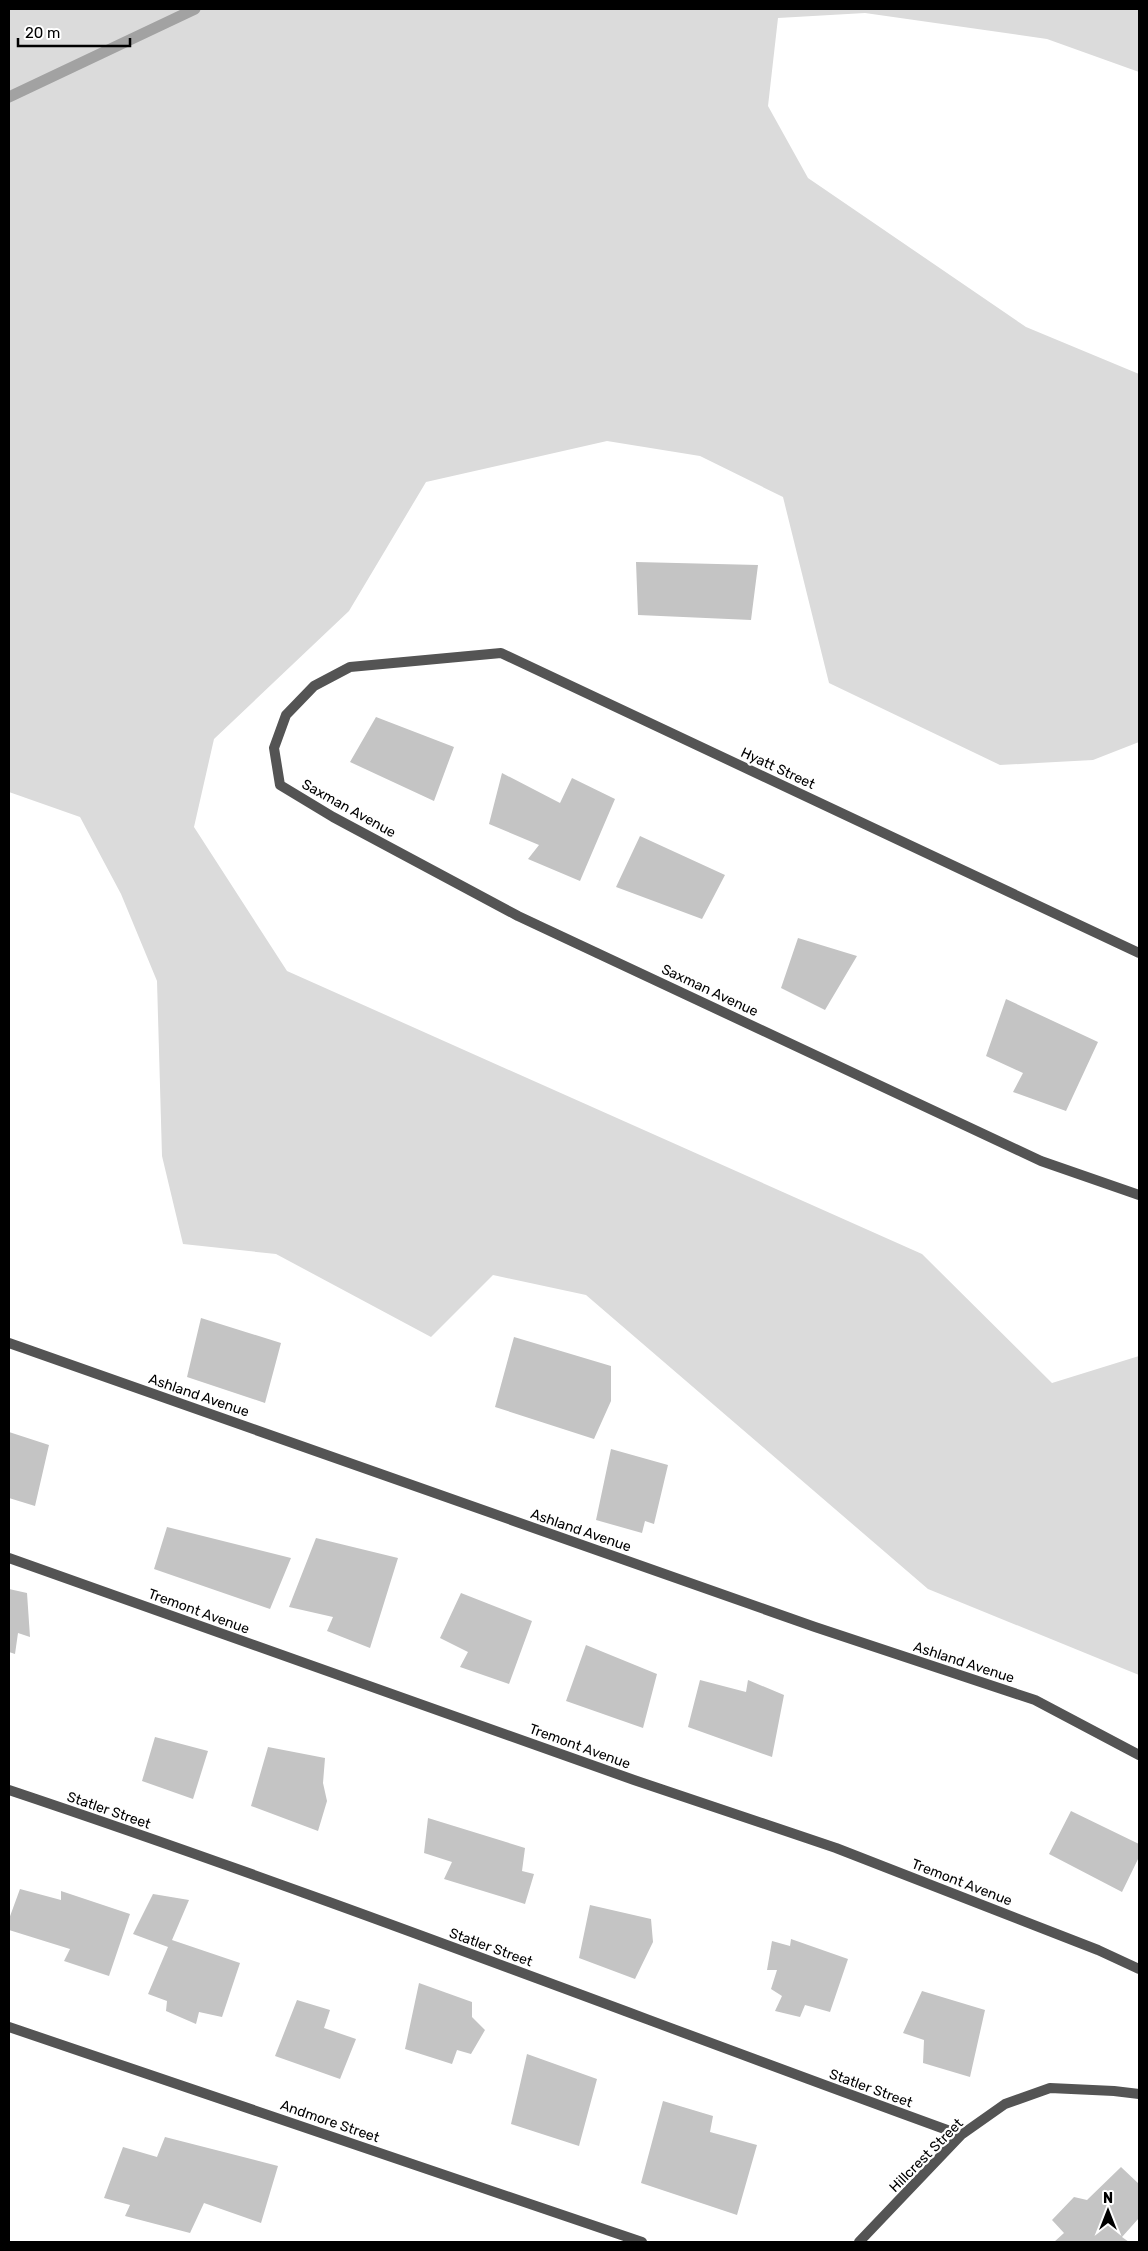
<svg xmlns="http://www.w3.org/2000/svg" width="1148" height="2251" font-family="Rubik,sans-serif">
<rect width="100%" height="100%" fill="#fff"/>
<!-- green -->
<path fill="#dbdbdb" d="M 9,9 L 1139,9 L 1139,72 L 1047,39 L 865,13 L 778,18 L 768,106 L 808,178 L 1026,327 L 1139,374 L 1139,742 L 1093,760 L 1000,765 L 829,683 L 783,497 L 700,456 L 607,441 L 426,482 L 349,611 L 214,739 L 194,827 L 287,971 L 922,1254 L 1052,1383 L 1139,1356 L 1139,1675 L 928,1589 L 586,1295 L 493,1275 L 431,1337 L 276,1254 L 183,1244 L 162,1156 L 157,981 L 121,894 L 80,817 L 9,792 Z"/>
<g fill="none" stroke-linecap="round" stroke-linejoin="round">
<!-- stream -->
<path stroke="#a2a2a2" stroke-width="11" d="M 9,97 L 195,9"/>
</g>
<!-- building -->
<path fill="#c4c4c4" d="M 636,562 L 758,565 L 751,620 L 638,615 Z
M 376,717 L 454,747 L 434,801 L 350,762 Z
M 502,773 L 560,803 L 572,778 L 615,799 L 580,881 L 528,859 L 539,845 L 489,824 Z
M 640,836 L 725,875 L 702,919 L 616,887 Z
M 798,938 L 857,956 L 825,1010 L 781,988 Z
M 1006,999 L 1098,1042 L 1066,1111 L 1013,1092 L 1023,1073 L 986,1056 Z
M 201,1318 L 281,1343 L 265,1403 L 187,1377 Z
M 514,1337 L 611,1366 L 611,1401 L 594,1439 L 495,1407 Z
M 9,1432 L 49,1445 L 35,1506 L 9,1498 Z
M 611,1449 L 668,1465 L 654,1524 L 645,1521 L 642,1533 L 596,1520 Z
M 167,1527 L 291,1558 L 270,1609 L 154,1569 Z
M 316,1538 L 398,1558 L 370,1648 L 327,1631 L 333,1617 L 289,1607 Z
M 9,1589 L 27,1593 L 30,1637 L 18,1633 L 15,1654 L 9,1652 Z
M 461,1593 L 532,1621 L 509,1684 L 460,1667 L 468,1652 L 440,1638 Z
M 586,1645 L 657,1674 L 643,1728 L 566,1701 Z
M 700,1680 L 746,1692 L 748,1680 L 784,1695 L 772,1757 L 688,1727 Z
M 155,1737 L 208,1751 L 193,1799 L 142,1781 Z
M 268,1747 L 325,1758 L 323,1783 L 327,1801 L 318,1831 L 251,1806 Z
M 1071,1811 L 1139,1844 L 1139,1857 L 1122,1892 L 1049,1854 Z
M 428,1818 L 525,1848 L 522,1871 L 534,1874 L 525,1904 L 444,1879 L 452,1862 L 424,1853 Z
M 20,1889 L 61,1900 L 61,1891 L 130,1914 L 109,1976 L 64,1961 L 70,1949 L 9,1930 L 9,1919 Z
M 153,1894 L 189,1900 L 172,1940 L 240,1963 L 222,2017 L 199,2012 L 196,2024 L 166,2011 L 167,2001 L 148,1994 L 168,1947 L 133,1934 Z
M 590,1905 L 651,1919 L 653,1942 L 635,1979 L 579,1958 Z
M 791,1939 L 848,1959 L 830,2012 L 805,2005 L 800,2017 L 775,2011 L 782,1996 L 771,1989 L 777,1970 L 767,1970 L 772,1941 L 790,1946 Z
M 419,1983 L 472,2002 L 472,2017 L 485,2030 L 471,2054 L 457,2050 L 452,2064 L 405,2049 Z
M 922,1991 L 985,2010 L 970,2077 L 923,2063 L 924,2040 L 903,2033 Z
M 297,2000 L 330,2010 L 324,2028 L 356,2039 L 340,2079 L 275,2056 Z
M 527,2054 L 597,2079 L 579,2146 L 511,2124 Z
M 663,2101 L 713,2116 L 710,2132 L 757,2145 L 737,2215 L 641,2183 Z
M 165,2137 L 278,2166 L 261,2223 L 204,2203 L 190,2233 L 125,2216 L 130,2205 L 104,2198 L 123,2147 L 157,2157 Z
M 1121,2167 L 1139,2184 L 1139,2218 L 1122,2237 L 1129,2242 L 1054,2242 L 1064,2233 L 1052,2220 L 1074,2197 L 1087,2200 Z"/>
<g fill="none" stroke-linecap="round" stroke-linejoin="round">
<!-- street -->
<path stroke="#545454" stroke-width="10" d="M 1139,953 L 501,653 L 350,667 L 314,686 L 286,715 L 274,748 L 280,785 L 333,817 L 518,916 L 1041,1161 L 1139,1195
M 9,1343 L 815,1627 L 1035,1700 L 1139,1755
M 9,1558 L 634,1780 L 836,1848 L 1098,1950 L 1139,1969
M 9,1790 C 329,1897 644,2020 961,2135
M 9,2027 L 642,2242
M 859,2242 L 961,2135 L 1005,2104 L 1050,2088 L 1114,2091 L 1139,2094"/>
</g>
<g text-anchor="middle" stroke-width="4.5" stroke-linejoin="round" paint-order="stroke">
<!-- street labels -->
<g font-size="14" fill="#000" stroke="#fff">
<text transform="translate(778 768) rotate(25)" y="5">Hyatt Street</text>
<text transform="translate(349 808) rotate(29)" y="5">Saxman Avenue</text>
<text transform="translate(710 990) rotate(25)" y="5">Saxman Avenue</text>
<text transform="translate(199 1395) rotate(19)" y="5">Ashland Avenue</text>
<text transform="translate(581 1530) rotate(19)" y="5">Ashland Avenue</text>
<text transform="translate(199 1611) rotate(20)" y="5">Tremont Avenue</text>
<text transform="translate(964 1662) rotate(18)" y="5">Ashland Avenue</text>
<text transform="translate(580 1746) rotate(20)" y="5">Tremont Avenue</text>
<text transform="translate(109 1810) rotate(19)" y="5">Statler Street</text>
<text transform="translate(962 1882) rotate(21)" y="5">Tremont Avenue</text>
<text transform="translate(491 1947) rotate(20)" y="5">Statler Street</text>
<text transform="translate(871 2088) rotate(20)" y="5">Statler Street</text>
<text transform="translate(330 2121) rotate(19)" y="5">Andmore Street</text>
<text transform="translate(926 2155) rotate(-45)" y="5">Hillcrest Street</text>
</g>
</g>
<!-- border -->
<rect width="1148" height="2251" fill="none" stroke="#000000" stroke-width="20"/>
<!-- north arrow -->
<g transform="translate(1108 2211)" stroke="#ffffff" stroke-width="4" paint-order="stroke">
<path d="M0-4L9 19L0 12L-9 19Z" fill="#000000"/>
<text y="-8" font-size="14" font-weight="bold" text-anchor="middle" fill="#000000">N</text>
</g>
<!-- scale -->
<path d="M18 38v8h112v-8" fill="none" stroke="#000000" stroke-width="2.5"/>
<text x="25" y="38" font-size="15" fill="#000000" stroke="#ffffff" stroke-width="4" paint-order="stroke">20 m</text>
</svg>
